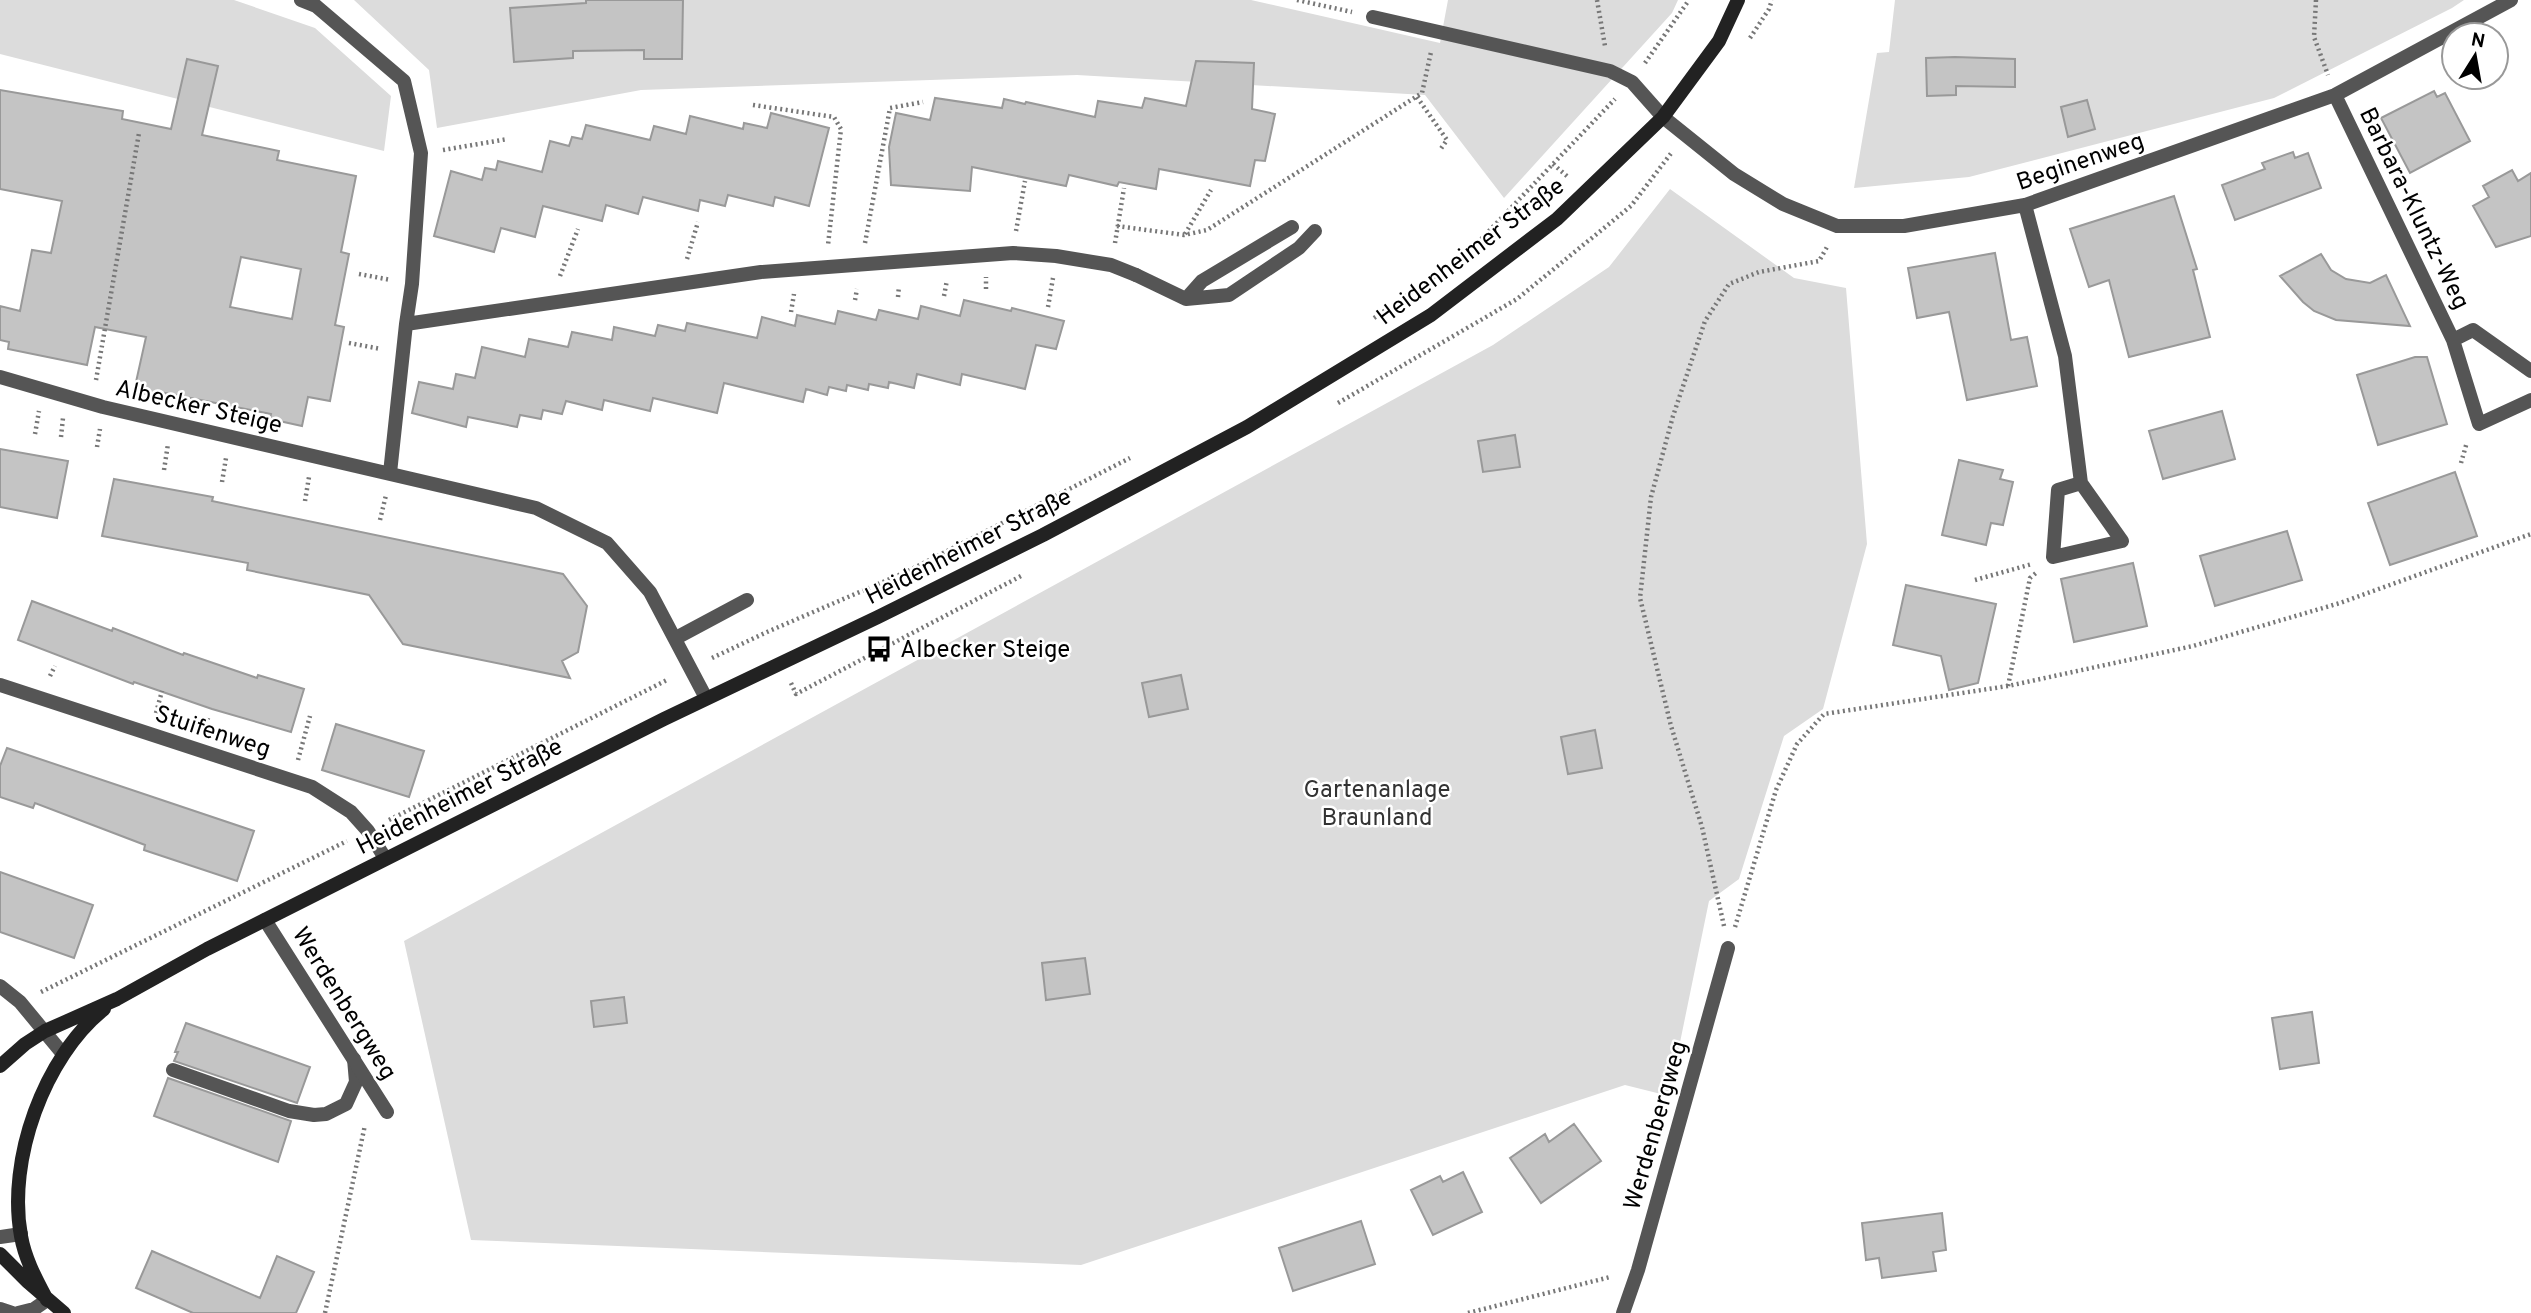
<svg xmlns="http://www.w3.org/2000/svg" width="2531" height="1313" font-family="Overpass,sans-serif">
<rect width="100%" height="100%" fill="#fff"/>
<!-- green -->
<path fill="#dcdcdc" d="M 0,0 L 234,0 L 315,28 L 391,96 L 384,151 L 0,54 Z
M 354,0 L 1251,0 L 1440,43 L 1448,0 L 1678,0 L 1672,13 L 1504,198 L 1425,95 L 1077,75 L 641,90 L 437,128 L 429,70 Z
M 1895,0 L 2464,0 L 2452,8 L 2274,98 L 1969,177 L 1854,188 L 1877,53 L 1889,52 Z
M 1670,189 L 1794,278 L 1846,288 L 1867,544 L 1823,709 L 1784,736 L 1739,879 L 1709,901 L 1669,1096 L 1625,1085 L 1081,1265 L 471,1240 L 404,941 L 1493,345 L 1609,267 Z"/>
<!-- building -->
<path fill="#c4c4c4" stroke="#999" stroke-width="2" fill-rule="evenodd" d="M 586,0 L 683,0 L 682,59 L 644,59 L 644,50 L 573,51 L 573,58 L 514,62 L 510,8 L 586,3 Z
M 1955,57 L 2015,59 L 2015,87 L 1956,86 L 1956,95 L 1927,96 L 1926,58 Z
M 187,59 L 218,66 L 202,135 L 279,151 L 277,160 L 356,176 L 341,252 L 349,254 L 335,325 L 344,327 L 330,401 L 308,397 L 302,426 L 270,419 L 271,414 L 165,393 L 164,398 L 134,391 L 146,337 L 95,327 L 87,365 L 8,349 L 9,342 L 0,340 L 0,306 L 20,311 L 32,250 L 51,253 L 62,201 L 0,189 L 0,90 L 123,111 L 122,119 L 171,129 ZM 241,257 L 301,269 L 292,319 L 230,307 Z
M 1196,61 L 1254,63 L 1252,109 L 1275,114 L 1265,161 L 1255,160 L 1250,186 L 1159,169 L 1156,189 L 1119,182 L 1117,186 L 1069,175 L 1066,186 L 972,167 L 970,191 L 891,185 L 889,147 L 896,113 L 930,120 L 935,98 L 1002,108 L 1004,99 L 1025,104 L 1026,102 L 1095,117 L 1098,101 L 1142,108 L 1145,98 L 1186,106 Z
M 2434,91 L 2437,97 L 2445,93 L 2470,141 L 2410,173 L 2381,118 Z
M 2087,100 L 2095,129 L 2068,137 L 2061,107 Z
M 771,113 L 829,128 L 809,206 L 775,197 L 773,206 L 728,195 L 725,206 L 700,200 L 698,211 L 643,197 L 638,214 L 606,205 L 602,221 L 543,206 L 535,237 L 501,228 L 494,252 L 434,236 L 451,171 L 482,180 L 485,168 L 496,170 L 498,161 L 542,172 L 550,141 L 569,146 L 572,137 L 582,139 L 586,125 L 650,140 L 654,126 L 686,134 L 690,116 L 743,129 L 744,123 L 767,128 Z
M 2293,152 L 2295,158 L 2308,153 L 2321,188 L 2235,220 L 2222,185 L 2265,169 L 2262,163 Z
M 2512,170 L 2518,181 L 2531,173 L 2531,236 L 2496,247 L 2473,206 L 2489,197 L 2483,186 Z
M 2174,196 L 2197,269 L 2193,270 L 2210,337 L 2129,357 L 2109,280 L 2089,287 L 2070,229 Z
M 1995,253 L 2011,340 L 2027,337 L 2037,386 L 1967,400 L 1949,312 L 1917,318 L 1908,268 Z
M 2321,254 L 2331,270 L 2346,279 L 2370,283 L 2386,275 L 2410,326 L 2336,320 L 2314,311 L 2303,302 L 2280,276 Z
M 964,300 L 1011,311 L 1012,308 L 1064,321 L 1056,349 L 1036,345 L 1025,389 L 962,374 L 960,385 L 917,374 L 914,388 L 889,382 L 888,388 L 869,384 L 868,390 L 847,385 L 846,391 L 829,387 L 827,395 L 806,389 L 803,402 L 724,383 L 717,413 L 653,398 L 650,411 L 604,400 L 602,410 L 566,401 L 562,414 L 543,410 L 541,419 L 520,415 L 517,427 L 468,417 L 466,427 L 412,413 L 419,382 L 453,389 L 456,374 L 475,378 L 482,347 L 525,357 L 529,339 L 568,347 L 572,332 L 612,340 L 614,327 L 655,336 L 658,325 L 685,331 L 687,323 L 757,338 L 762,317 L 795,326 L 797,315 L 835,324 L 838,311 L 876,320 L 879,310 L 918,319 L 921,306 L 960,316 Z
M 2427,357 L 2447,424 L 2378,445 L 2357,375 L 2415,357 Z
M 2222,411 L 2235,459 L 2163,479 L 2149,431 Z
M 1515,435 L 1520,467 L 1483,472 L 1478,441 Z
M 0,449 L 68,461 L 57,518 L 0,507 Z
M 1959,460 L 2003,470 L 2000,479 L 2013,482 L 2003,525 L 1991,523 L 1986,545 L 1942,535 Z
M 2455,472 L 2477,536 L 2390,565 L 2368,503 Z
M 114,479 L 213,497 L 212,501 L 563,574 L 587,606 L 578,652 L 562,661 L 570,678 L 403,644 L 369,595 L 247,570 L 248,563 L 102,536 Z
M 2287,531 L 2302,580 L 2215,606 L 2200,556 Z
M 2133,563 L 2147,626 L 2074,642 L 2061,579 Z
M 1906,585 L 1996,604 L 1978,683 L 1949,690 L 1941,656 L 1893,645 Z
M 32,601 L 112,631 L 113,628 L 183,655 L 184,653 L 257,678 L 258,675 L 304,689 L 291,732 L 212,709 L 134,682 L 133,684 L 18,640 Z
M 1181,675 L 1188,709 L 1149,717 L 1142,683 Z
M 336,724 L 424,751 L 409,797 L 322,770 Z
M 1595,730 L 1602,768 L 1568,774 L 1561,737 Z
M 7,748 L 254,831 L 237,881 L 144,850 L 145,845 L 35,803 L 33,808 L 0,797 L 0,766 Z
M 0,872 L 93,905 L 74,958 L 0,932 Z
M 1085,958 L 1090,994 L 1046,1000 L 1042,963 Z
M 624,997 L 627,1023 L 594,1027 L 591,1001 Z
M 2312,1012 L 2319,1063 L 2280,1069 L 2272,1018 Z
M 186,1023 L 310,1067 L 297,1103 L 174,1061 L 178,1052 L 175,1052 Z
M 168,1078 L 291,1121 L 278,1162 L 154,1116 Z
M 1574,1124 L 1601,1161 L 1541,1203 L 1510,1158 L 1545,1134 L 1549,1142 Z
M 1463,1172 L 1482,1212 L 1433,1235 L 1411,1190 L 1440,1176 L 1443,1182 Z
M 1942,1213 L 1946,1250 L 1933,1252 L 1936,1271 L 1882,1278 L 1879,1258 L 1866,1260 L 1862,1223 Z
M 1361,1221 L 1375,1264 L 1293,1291 L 1279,1248 Z
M 152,1251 L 260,1298 L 277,1256 L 314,1272 L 296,1313 L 193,1313 L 136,1288 Z"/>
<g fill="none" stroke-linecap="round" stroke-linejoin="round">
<!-- path -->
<path stroke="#777" stroke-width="4.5" stroke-dasharray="2 3.5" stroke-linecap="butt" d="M 1297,0 L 1352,12
M 1597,0 L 1605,46
M 2316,0 L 2314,37 L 2328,75
M 1750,38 L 1769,9 L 1772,0
M 1645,63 L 1689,0
M 1417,97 L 1447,140 L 1440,150
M 753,105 L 834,117 L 841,129 L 828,245
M 443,150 L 508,139
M 1553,164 L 1568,177
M 1117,226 L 1184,235 L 1207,230 L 1422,93 L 1431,52
M 1016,231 L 1025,181
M 1185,234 L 1211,190
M 865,243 L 890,108 L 923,102
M 1115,243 L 1124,188
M 1466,255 L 1615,99
M 687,259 L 698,222
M 359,274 L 391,280
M 560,276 L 578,229
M 986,289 L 986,277
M 944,296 L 947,280
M 898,297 L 899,286
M 855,300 L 857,289
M 1048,307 L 1053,278
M 791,312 L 794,294
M 1374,318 L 1453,264
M 349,343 L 381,349
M 96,380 L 139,133
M 1338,403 L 1517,299 L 1631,206 L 1672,152
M 35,434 L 39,411
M 61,437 L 63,418
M 97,447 L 100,429
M 2461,463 L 2467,442
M 164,470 L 168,444
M 222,482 L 226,458
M 305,501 L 309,477
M 380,520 L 386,495
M 1975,580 L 2032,564
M 712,658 L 767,632 L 906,572 L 1130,458
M 50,676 L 55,666
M 791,683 L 796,694 L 1023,575
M 2008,686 L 2030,578 L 2036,573
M 156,713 L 162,691
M 205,730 L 208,718
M 298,760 L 310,716
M 389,820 L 669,679
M 1724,926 L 1702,827 L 1671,726 L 1640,598 L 1651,497 L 1673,416 L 1705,321 L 1729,284 L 1759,272 L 1819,261 L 1827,247
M 1735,927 L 1776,790 L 1797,744 L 1824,714 L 2008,686 L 2193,646 L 2340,603 L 2531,534
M 41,992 L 347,841
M 325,1313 L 365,1125
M 1468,1313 L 1610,1277"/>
<!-- service -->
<path stroke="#555" stroke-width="14" d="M 1373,17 L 1610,71 L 1632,82 L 1663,117
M 1136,275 L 1186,299 L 1229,295 L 1299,248 L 1315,231
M 1186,299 L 1202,281 L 1292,227
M 676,638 L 747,600
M 173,1070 L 289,1111 L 314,1115 L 326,1114 L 346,1104 L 356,1082 L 354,1059
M 0,1309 L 12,1313
M 18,1313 L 34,1309 L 47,1300"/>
<!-- minor -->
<path stroke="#555" stroke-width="14" d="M 301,0 L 316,6 L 404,81 L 421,153 L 412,284 L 406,324
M 2335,95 L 2453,340 L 2479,424 L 2531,400
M 1663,117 L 1734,174 L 1783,204 L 1837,226 L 1904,226 L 2025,205 L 2335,95 L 2511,0
M 2025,205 L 2065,356 L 2081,483 L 2122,541 L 2053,557 L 2058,490 L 2081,483
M 2453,340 L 2473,330 L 2531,371
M 0,377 L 103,407 L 536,508 L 607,543 L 650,592 L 706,698
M 390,473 L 406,324 L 761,272 L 1013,253 L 1056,256 L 1111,265 L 1136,275
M 0,685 L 312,787 L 351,812 L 368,831 L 385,858
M 265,920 L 387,1112
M 0,986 L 20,1002 L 63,1054
M 0,1237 L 21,1234
M 1623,1313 L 1638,1270 L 1728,948"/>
<!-- secondary -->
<path stroke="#222" stroke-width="14" d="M 0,1066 L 25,1044 L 45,1031 L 117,999 L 207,949 L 664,719 L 878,617 L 1043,535 L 1247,427 L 1431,315 L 1557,219 L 1663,117 L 1719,41 L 1738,0
M 0,1254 L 28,1282 L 64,1313
M 47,1300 C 36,1279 25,1259 21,1236 C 7,1160 44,1057 104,1009"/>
</g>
<!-- icons -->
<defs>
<g id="bus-bare" transform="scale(2.1)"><path d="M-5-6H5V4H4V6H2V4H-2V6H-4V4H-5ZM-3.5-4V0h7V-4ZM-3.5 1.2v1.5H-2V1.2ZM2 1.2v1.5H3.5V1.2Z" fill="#000" stroke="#fff" stroke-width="2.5" paint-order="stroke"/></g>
</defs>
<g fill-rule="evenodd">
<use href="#bus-bare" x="879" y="649"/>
</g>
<g text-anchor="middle" stroke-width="5" stroke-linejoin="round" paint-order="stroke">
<!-- street labels -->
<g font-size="24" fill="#000" stroke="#fff">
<text transform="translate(2080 161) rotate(-19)" y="8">Beginenweg</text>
<text transform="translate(2415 208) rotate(64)" y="8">Barbara-Kluntz-Weg</text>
<text transform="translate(1470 251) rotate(-37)" y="8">Heidenheimer Straße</text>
<text transform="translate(199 406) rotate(13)" y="8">Albecker Steige</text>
<text transform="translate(968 546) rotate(-27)" y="8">Heidenheimer Straße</text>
<text transform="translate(213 731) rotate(18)" y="8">Stuifenweg</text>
<text transform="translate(459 796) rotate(-27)" y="8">Heidenheimer Straße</text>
<text transform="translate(345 1003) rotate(58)" y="8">Werdenbergweg</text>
<text transform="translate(1655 1125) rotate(-74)" y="8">Werdenbergweg</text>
</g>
<!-- poi labels -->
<g font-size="24" fill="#000" stroke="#fff" text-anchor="start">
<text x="900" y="657">Albecker Steige</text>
</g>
<!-- park labels -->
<g font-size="24" fill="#333" stroke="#fff">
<text x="1377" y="797">Gartenanlage<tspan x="1377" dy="28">Braunland</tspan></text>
</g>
</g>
<!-- north arrow -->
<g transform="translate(2475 56) rotate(11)"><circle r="33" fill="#ffffff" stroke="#999999" stroke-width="2"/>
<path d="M0-5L12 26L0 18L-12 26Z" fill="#000000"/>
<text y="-10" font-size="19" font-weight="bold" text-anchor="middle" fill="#000000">N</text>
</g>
</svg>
